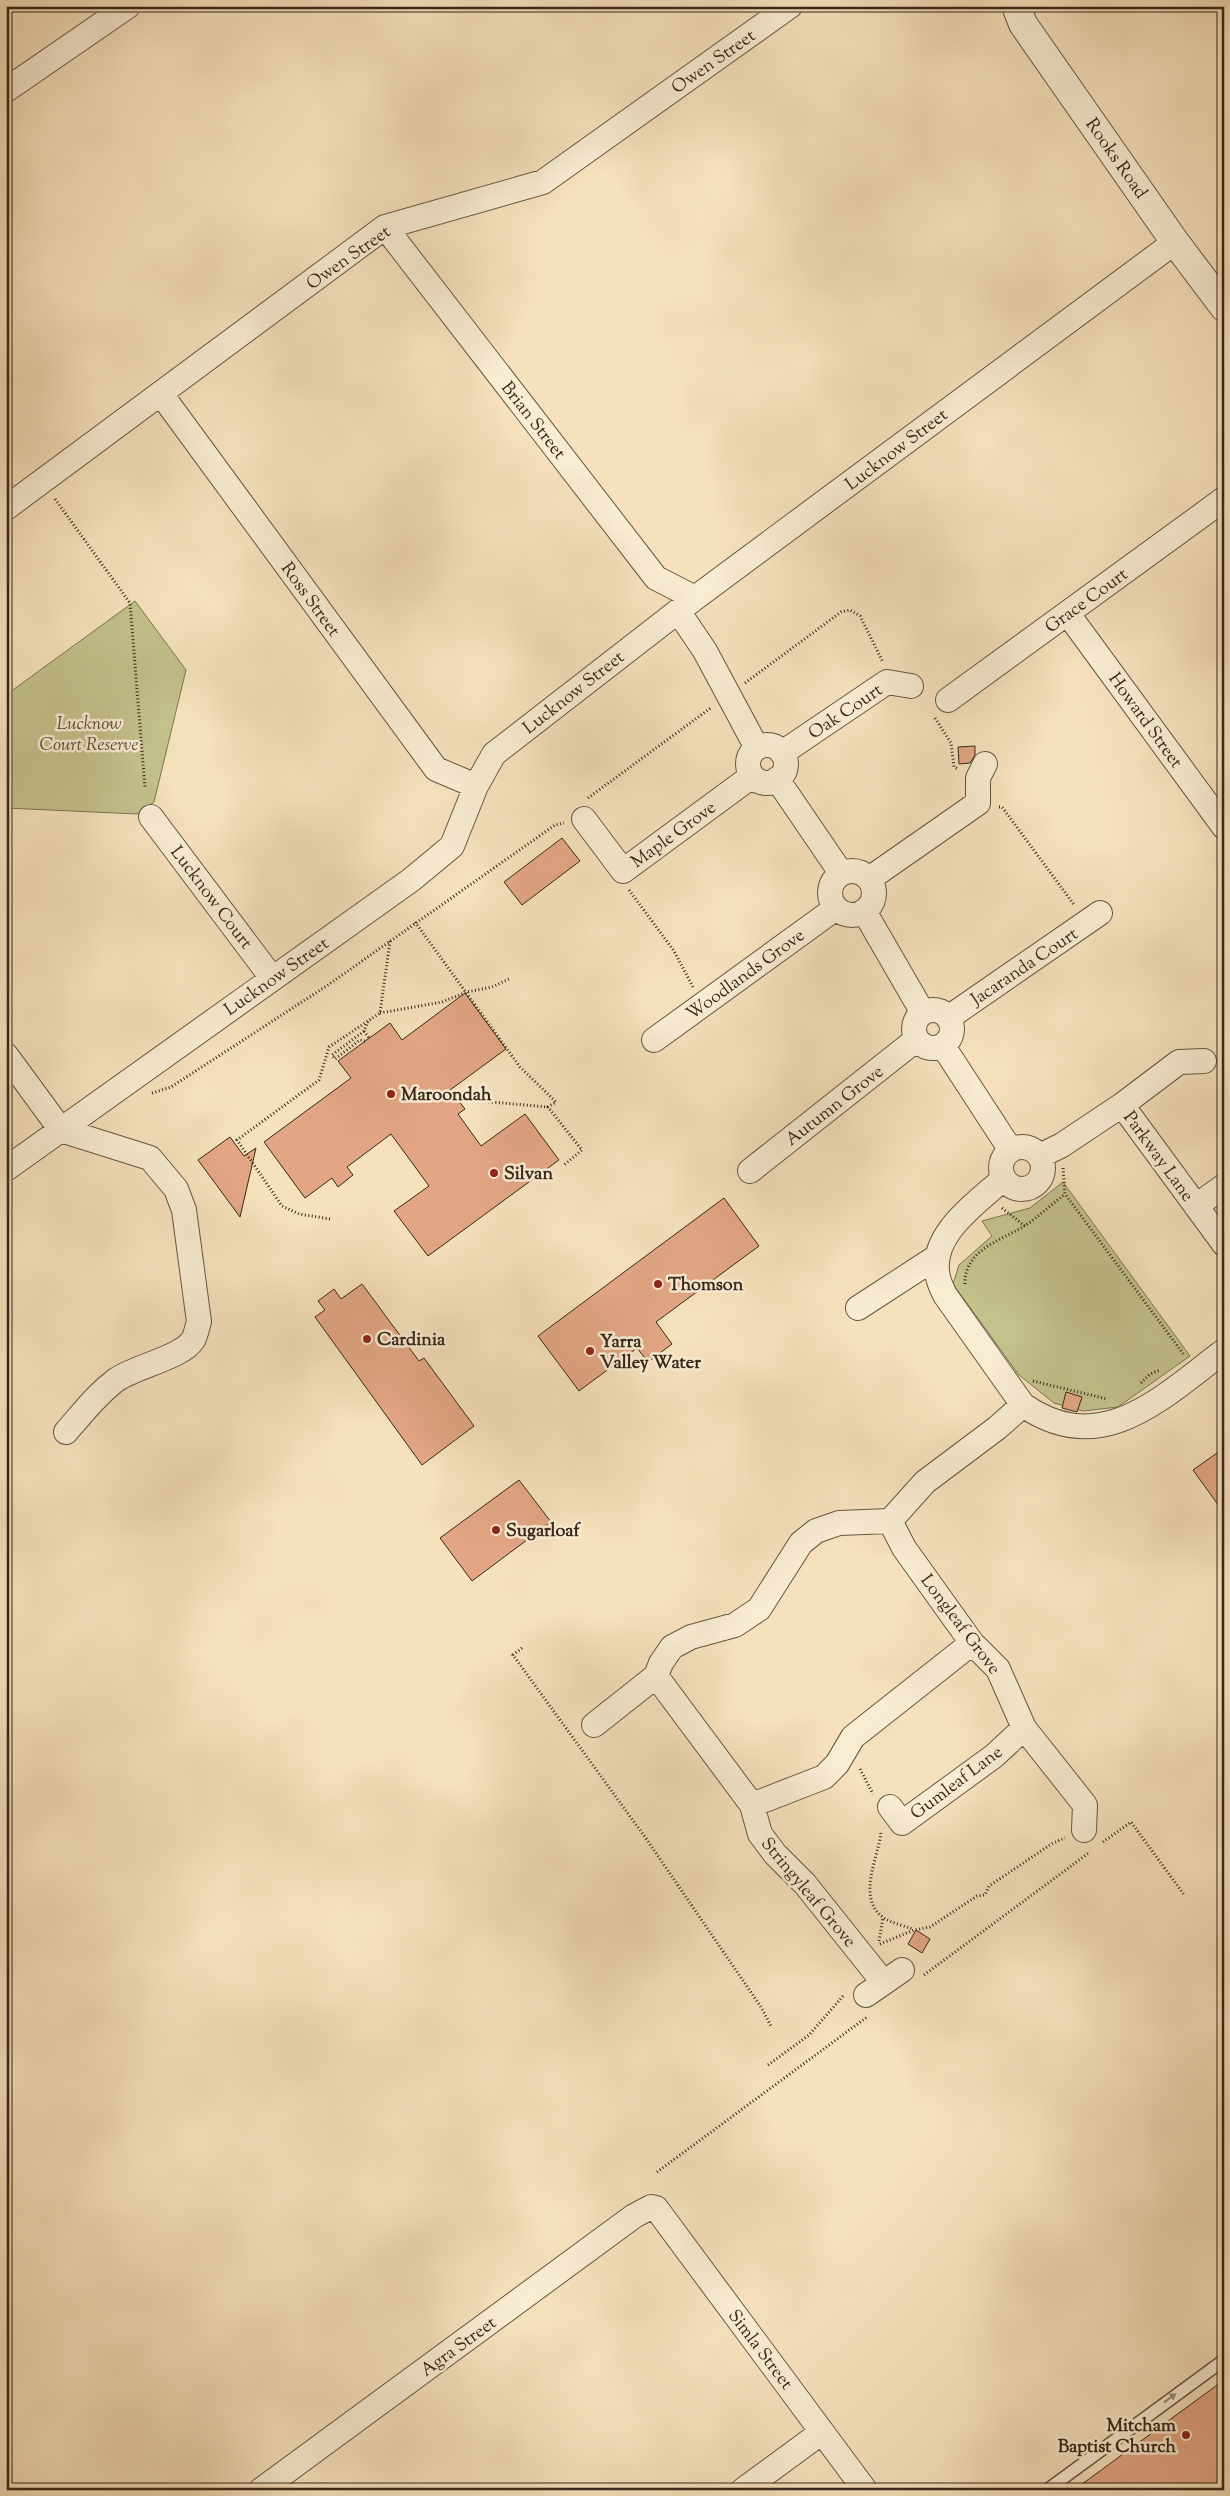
<svg xmlns="http://www.w3.org/2000/svg" width="1230" height="2496" font-family="'Sorts Mill Goudy',serif">
<rect width="100%" height="100%" fill="#f5e1bc"/>
<filter id="stains"><feTurbulence type="fractalNoise" baseFrequency=".004" numOctaves="4"/><feColorMatrix values="0 0 0 0 .2 0 0 0 0 .09 0 0 0 0 .02 0 0 0 .5 -.17"/></filter>
<radialGradient id="worn" r=".72"><stop offset=".6" stop-color="#630" stop-opacity="0"/><stop offset="1" stop-color="#630" stop-opacity=".3"/></radialGradient>
<!-- green -->
<path fill="#c3c18c" stroke="#7d7452" d="M 135,601 L 186,670 L 154,802 L 137,814 L 6,808 L 6,695 Z
M 1063,1182 L 1190,1356 L 1118,1407 L 1083,1411 L 1054,1403 L 1019,1375 L 953,1284 L 959,1265 L 992,1236 L 982,1221 L 1030,1208 Z"/>
<!-- building -->
<path fill="#e2a684" stroke="#372719" d="M 975,746 L 975,755 L 970,763 L 959,764 L 958,747 Z
M 562,838 L 580,861 L 522,905 L 504,882 Z
M 465,993 L 506,1049 L 450,1090 L 465,1109 L 458,1114 L 481,1146 L 525,1114 L 559,1160 L 428,1256 L 394,1211 L 429,1186 L 391,1134 L 347,1167 L 353,1175 L 338,1187 L 332,1178 L 305,1198 L 264,1142 L 351,1078 L 338,1061 L 390,1023 L 402,1040 Z
M 230,1137 L 244,1156 L 256,1148 L 240,1217 L 198,1160 Z
M 724,1198 L 759,1246 L 656,1322 L 672,1344 L 648,1362 L 637,1348 L 579,1391 L 538,1336 Z
M 362,1284 L 419,1361 L 424,1358 L 474,1426 L 422,1465 L 315,1317 L 325,1310 L 318,1301 L 334,1289 L 341,1299 Z
M 1066,1392 L 1082,1397 L 1077,1412 L 1062,1408 Z
M 1224,1448 L 1224,1513 L 1193,1470 Z
M 519,1480 L 551,1522 L 472,1581 L 440,1538 Z
M 916,1930 L 930,1939 L 922,1953 L 908,1944 Z
M 1224,2380 L 1224,2490 L 1074,2490 Z"/>
<g fill="none" stroke-linecap="round" stroke-linejoin="round">
<!-- service casing -->
<g stroke="#665642" stroke-width="14">
<path id="service" d="M 1047,2490 L 1224,2360"/>
</g>
<!-- minor casing -->
<g stroke="#665642" stroke-width="26">
<path id="minor" d="M 6,90 L 128,6
M 385,227 L 656,578 L 695,598
M 161,394 L 436,769 L 476,786
M 6,508 L 385,227 L 543,182 L 790,6
M 678,611 L 705,651 L 757,748
M 1068,614 L 1224,827
M 948,700 L 1224,499
M748 764a19 19 0 1 1 38 0a19 19 0 1 1-38 0Z
M 782,753 L 887,682 L 911,686
M 777,779 L 841,873
M 151,817 L 272,978
M 584,819 L 623,871 L 752,776
M830 893a22 22 0 1 1 44 0a22 22 0 1 1-44 0Z
M 869,879 L 978,803 L 978,778 L 985,764
M 864,911 L 923,1013
M914 1029a19 19 0 1 1 38 0a19 19 0 1 1-38 0Z
M 948,1018 L 1100,913
M 654,1040 L 836,908
M 943,1046 L 1010,1149
M 6,1055 L 61,1130 L 150,1158 L 176,1189 L 184,1210 L 199,1322 C 197,1327 196,1335 193,1340 C 181,1358 136,1366 116,1380 C 96,1395 82,1414 66,1432
M 1122,1105 L 1224,1244
M1001 1168a21 21 0 1 1 42 0a21 21 0 1 1-42 0Z
M 1040,1156 L 1062,1145 L 1122,1105 L 1179,1062 L 1204,1061
M 6,1169 L 411,880 L 452,846 L 476,786 L 494,754 L 695,598 L 1175,242
M 750,1171 L 917,1039
M 1003,1179 C 977,1203 928,1235 938,1277 C 939,1283 942,1289 945,1295 L 1023,1405 C 1102,1460 1162,1397 1224,1351
M 1196,1206 L 1224,1186
M 858,1308 L 938,1256
M 890,1521 L 904,1548 L 972,1643 L 998,1669 L 1024,1728 L 1085,1805 L 1084,1830
M 972,1643 L 853,1737 L 837,1764 L 824,1777 L 752,1805 L 656,1676 L 661,1663 L 672,1647 L 691,1637 L 735,1625 L 759,1609 L 801,1543 L 816,1531 L 839,1523 L 890,1521 L 925,1482 L 997,1428 L 1023,1405
M 594,1725 L 656,1676
M 752,1805 L 760,1834 L 775,1854 L 805,1884 L 876,1973
M 890,1807 L 902,1823 L 994,1756 L 1024,1728
M 866,1995 L 902,1970
M 261,2490 L 634,2216 L 651,2207 L 656,2208 L 865,2490
M 743,2490 L 822,2432"/>
</g>
<!-- tertiary casing -->
<g stroke="#665642" stroke-width="30">
<path id="tertiary" d="M 1016,6 L 1023,24 L 1175,242 L 1224,307"/>
</g>
<!-- path -->
<path stroke="#372719" stroke-width="3" stroke-dasharray="1 2.5" stroke-linecap="butt" d="M 55,499 L 130,603 L 145,788
M 745,683 L 841,612 L 850,610 L 860,616 L 883,662
M 935,718 L 951,743 L 954,767 L 958,769
M 588,798 L 712,707
M 999,807 L 1002,807 L 1075,906
M 629,890 L 674,951 L 693,987
M 415,922 L 520,1067 L 556,1102 L 548,1107 L 582,1150 L 564,1165
M 380,1013 L 442,1002 L 467,992 L 492,987 L 511,978
M 364,1031 L 369,1038
M 365,1041 L 360,1040 L 335,1059 L 332,1055 L 364,1031 L 369,1019
M 152,1093 L 171,1087 L 328,985 L 555,825 L 564,823
M 457,1099 L 548,1107
M 1063,1168 L 1065,1194 L 1184,1355
M 1002,1208 L 1025,1226
M 330,1219 L 299,1214 L 282,1206 L 237,1140 L 319,1080 L 329,1047 L 380,1013 L 390,941
M 965,1284 C 964,1249 1003,1240 1026,1225 C 1039,1216 1052,1204 1065,1194
M 1033,1381 L 1107,1399
M 1141,1383 L 1150,1374 L 1160,1370
M 522,1648 L 513,1655 L 645,1837 L 761,2007 L 771,2026
M 860,1769 L 873,1794
M 881,1833 C 878,1858 856,1899 884,1918 C 892,1923 904,1926 913,1929
M 1103,1842 L 1131,1822 L 1185,1896
M 879,1941 L 883,1918
M 880,1944 L 914,1930 L 930,1927 L 977,1896 L 985,1895 L 989,1886 L 1053,1843 L 1065,1838
M 924,1975 L 1090,1852
M 768,2065 L 809,2035 L 844,1995
M 657,2172 L 867,2017"/>
<!-- service -->
<use href="#service" stroke="#f8ecd3" stroke-width="11"/>
<!-- minor -->
<use href="#minor" stroke="#f8ecd3" stroke-width="24"/>
<!-- tertiary -->
<use href="#tertiary" stroke="#f8ecd3" stroke-width="28"/>
</g>
<!-- one-way arrows -->
<defs><path id="oneway-solid" d="M-6-.8H1V-3.2L6.5 0L1 3.2V.8H-6Z" transform="scale(1.25)"/></defs>
<use fill="#988a76" href="#oneway-solid" transform="translate(1170 2398) rotate(-36)"/>
<!-- markers -->
<g fill="#8f2418" stroke="#f8ecd3" stroke-width="2">
<circle cx="391" cy="1094" r="5"/>
<circle cx="494" cy="1173" r="5"/>
<circle cx="658" cy="1284" r="5"/>
<circle cx="367" cy="1339" r="5"/>
<circle cx="590" cy="1351" r="5"/>
<circle cx="496" cy="1530" r="5"/>
<circle cx="1186" cy="2435" r="5"/>
</g>
<g text-anchor="middle" stroke-width="5" stroke-linejoin="round" paint-order="stroke">
<!-- street labels -->
<g font-size="18" fill="#372719" stroke="#f8ecd3">
<text transform="translate(713 61) rotate(-35)" y="6">Owen Street</text>
<text transform="translate(1117 158) rotate(55)" y="6">Rooks Road</text>
<text transform="translate(348 257) rotate(-35)" y="6">Owen Street</text>
<text transform="translate(534 420) rotate(52)" y="6">Brian Street</text>
<text transform="translate(896 449) rotate(-37)" y="6">Lucknow Street</text>
<text transform="translate(311 599) rotate(54)" y="6">Ross Street</text>
<text transform="translate(1086 600) rotate(-36)" y="6">Grace Court</text>
<text transform="translate(573 692) rotate(-38)" y="6">Lucknow Street</text>
<text transform="translate(845 711) rotate(-34)" y="6">Oak Court</text>
<text transform="translate(1146 720) rotate(54)" y="6">Howard Street</text>
<text transform="translate(673 834) rotate(-36)" y="6">Maple Grove</text>
<text transform="translate(212 897) rotate(53)" y="6">Lucknow Court</text>
<text transform="translate(1024 966) rotate(-34)" y="6">Jacaranda Court</text>
<text transform="translate(745 974) rotate(-36)" y="6">Woodlands Grove</text>
<text transform="translate(276 976) rotate(-35)" y="6">Lucknow Street</text>
<text transform="translate(834 1105) rotate(-38)" y="6">Autumn Grove</text>
<text transform="translate(1159 1156) rotate(54)" y="6">Parkway Lane</text>
<text transform="translate(961 1624) rotate(53)" y="6">Longleaf Grove</text>
<text transform="translate(956 1782) rotate(-37)" y="6">Gumleaf Lane</text>
<text transform="translate(809 1892) rotate(50)" y="6">Stringyleaf Grove</text>
<text transform="translate(458 2346) rotate(-36)" y="6">Agra Street</text>
<text transform="translate(761 2349) rotate(53)" y="6">Simla Street</text>
</g>
<!-- park labels -->
<g font-size="18" font-style="italic" fill="#5a4e36" stroke="#f8ecd3">
<text x="89" y="729">Lucknow<tspan x="89" dy="21">Court Reserve</tspan></text>
</g>
<!-- poi labels -->
<g font-size="18" font-weight="bold" fill="#372719" stroke="#f8ecd3" text-anchor="start">
<text x="401" y="1100">Maroondah</text>
<text x="504" y="1179">Silvan</text>
<text x="668" y="1290">Thomson</text>
<text x="377" y="1345">Cardinia</text>
<text x="600" y="1347">Yarra<tspan x="600" dy="21">Valley Water</tspan></text>
<text x="506" y="1536">Sugarloaf</text>
<text x="1176" y="2431" text-anchor="end">Mitcham<tspan x="1176" dy="21">Baptist Church</tspan></text>
</g>
</g>
<!-- margin -->
<rect width="1230" height="2496" fill="none" stroke="#f5e1bc" stroke-width="25"/>
<rect x="8" y="8" width="1215" height="2481" fill="none" stroke="#372719" stroke-width="2.5"/>
<rect x="12" y="12" width="1205" height="2471" fill="none" stroke="#372719"/>
<rect width="100%" height="100%" filter="url(#stains)"/>
<rect width="100%" height="100%" fill="url(#worn)"/>
</svg>
